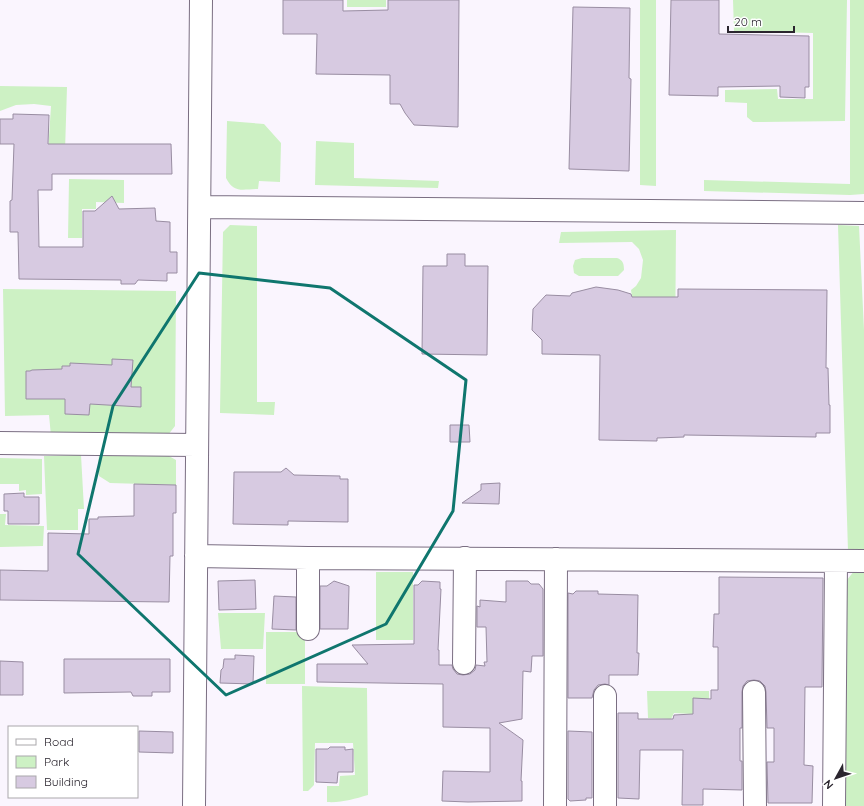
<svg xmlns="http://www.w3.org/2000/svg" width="864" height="806" font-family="Quicksand,sans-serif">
<rect width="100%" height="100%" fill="#faf5fe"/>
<!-- green -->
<path fill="#cdf1c4" d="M 347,0 L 386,0 L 386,7 L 347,7 Z
M 640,0 L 656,0 L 656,186 L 640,185 Z
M 733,0 L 847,0 L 845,121 L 753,122 L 747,117 L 747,103 L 725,102 L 725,90 L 777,89 L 778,99 L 813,99 L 813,33 L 734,31 Z
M 850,0 L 864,0 L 864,194 L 850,195 L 704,191 L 704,180 L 850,184 Z
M 0,86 L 67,87 L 65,151 L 48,153 L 51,106 L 34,104 L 16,105 L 0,111 Z
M 227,121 L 264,124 L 281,143 L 280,182 L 259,181 L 258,189 C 243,189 234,194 226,178 Z
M 316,141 L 354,143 L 354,178 L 439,181 L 438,188 L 353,186 L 315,185 Z
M 69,179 L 124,180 L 124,203 L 96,202 L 96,209 L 82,209 L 82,238 L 68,238 Z
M 230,225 L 257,226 L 257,402 L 275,402 L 274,415 L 220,413 L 223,232 Z
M 838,225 L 859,226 L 864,330 L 864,552 L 848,551 Z
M 676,230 L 675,357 L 658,356 L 659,297 L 632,297 L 631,290 L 636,286 L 641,278 L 643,260 L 639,249 L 632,242 L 559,243 L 561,232 Z
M 582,258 L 617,258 C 623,260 624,264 624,270 L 618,276 L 579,276 L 574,273 L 573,266 L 575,260 Z
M 3,289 L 176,291 L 175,426 L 168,435 L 51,436 L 49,415 L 5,416 Z
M 81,455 L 84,509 L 78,509 L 78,530 L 47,530 L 44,456 Z
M 99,455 L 167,455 L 176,460 L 176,485 L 110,483 L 99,476 L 98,464 Z
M 0,458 L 42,459 L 42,494 L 26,495 L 26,490 L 19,491 L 19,484 L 0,484 Z
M 0,514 L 6,514 L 5,525 L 44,526 L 43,546 L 0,547 Z
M 855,570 L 864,572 L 864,806 L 845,806 L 846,581 Z
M 376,572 L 413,572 L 413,640 L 376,640 Z
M 218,613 L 265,613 L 263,649 L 221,649 Z
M 266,632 L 305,632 L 305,684 L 266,684 Z
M 302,686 L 367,688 L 368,795 C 354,799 341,803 327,802 L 327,786 L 339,786 L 340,776 L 355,775 L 353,743 L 315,743 L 314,785 L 308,791 L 303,791 Z
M 647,691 L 709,691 L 710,748 L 691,752 L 691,714 L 674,713 L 671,719 L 648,718 Z"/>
<!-- building -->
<path fill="#d7cae1" stroke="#998da2" d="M 283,0 L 343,0 L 343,11 L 388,10 L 388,0 L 459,0 L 458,127 L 414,125 L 405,113 L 400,104 L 390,104 L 390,75 L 316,74 L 317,34 L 283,34 Z
M 671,0 L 719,0 L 719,34 L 809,36 L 809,87 L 805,87 L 805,98 L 780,97 L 780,86 L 718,87 L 718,96 L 669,95 Z
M 573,7 L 630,8 L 629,78 L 631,79 L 629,171 L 569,169 Z
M 13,114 L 49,115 L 48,144 L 171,144 L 172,174 L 52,174 L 52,190 L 38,190 L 39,247 L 83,247 L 83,211 L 95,211 L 112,196 L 119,209 L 155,208 L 156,221 L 170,222 L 170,252 L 177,252 L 177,273 L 167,273 L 167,281 L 138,280 L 135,284 L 121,284 L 121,280 L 19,279 L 18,232 L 10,232 L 10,201 L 12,200 L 14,144 L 0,144 L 0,119 L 13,119 Z
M 447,254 L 465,254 L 465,266 L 488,266 L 487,355 L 422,354 L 423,266 L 447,266 Z
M 596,287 L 618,290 L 631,294 L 632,297 L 678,297 L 678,289 L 827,290 L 826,368 L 828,368 L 829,405 L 830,405 L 830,433 L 816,433 L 816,437 L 684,435 L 684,437 L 657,438 L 657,441 L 599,440 L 600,355 L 542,354 L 542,340 L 532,330 L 533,309 L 546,295 L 570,296 L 572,293 Z
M 112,359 L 133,360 L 131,387 L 141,387 L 141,407 L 90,404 L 89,415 L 65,414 L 65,399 L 26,399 L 26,371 L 30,371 L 32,370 L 62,369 L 62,366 L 70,366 L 70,363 L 112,365 Z
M 450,425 L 469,425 L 470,442 L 450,442 Z
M 286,468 L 294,475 L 340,476 L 340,479 L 348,479 L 348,522 L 288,521 L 288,525 L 233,524 L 234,472 L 281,472 Z
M 500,483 L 499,504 L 462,503 L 481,490 L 481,484 Z
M 134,484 L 176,485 L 176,513 L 173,513 L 173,556 L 170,556 L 169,602 L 0,600 L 0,570 L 48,571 L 48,533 L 89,534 L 89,519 L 98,519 L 98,517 L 134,516 Z
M 24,493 L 24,497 L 39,497 L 39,524 L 8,524 L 8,511 L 4,511 L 4,494 Z
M 719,577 L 823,578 L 822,687 L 805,687 L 804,765 L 813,766 L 812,803 L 768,803 L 767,762 L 774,762 L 774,728 L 767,728 L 766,692 L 765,686 L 760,681 L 754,680 L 747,681 L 743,686 L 742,692 L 742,728 L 740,728 L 740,761 L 742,761 L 742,790 L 703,789 L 703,805 L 682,805 L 683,750 L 640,750 L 639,799 L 618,798 L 618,713 L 638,713 L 638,719 L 673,719 L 674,715 L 693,714 L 693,698 L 711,699 L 711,690 L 718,690 L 718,647 L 713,647 L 714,614 L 719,614 Z
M 255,580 L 256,609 L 219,610 L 218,581 Z
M 334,581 L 349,586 L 348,629 L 320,629 L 320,586 L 327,586 Z
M 422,581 L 440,582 L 440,589 L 441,589 L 438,650 L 439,650 L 439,665 L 452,665 L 453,669 L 457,674 L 463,675 L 470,674 L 475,670 L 476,665 L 485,666 L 484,662 L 487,662 L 486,627 L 477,627 L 477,606 L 480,607 L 480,600 L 506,602 L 506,581 L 528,581 L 531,584 L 539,584 L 543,589 L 543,656 L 532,656 L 531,672 L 523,671 L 522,719 L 499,723 L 523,740 L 521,781 L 522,781 L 522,801 L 468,802 L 442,801 L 443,771 L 490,772 L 490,728 L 443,727 L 443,684 L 317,682 L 317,664 L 368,664 L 352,645 L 414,644 L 414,585 L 418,585 Z
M 576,591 L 598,591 L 598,594 L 638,595 L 637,653 L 639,653 L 638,675 L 609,675 L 609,685 L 605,684 L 598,685 L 594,690 L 592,698 L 568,698 L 568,593 L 573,594 Z
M 274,596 L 296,597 L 296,630 L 272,629 Z
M 235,655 L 254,656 L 253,684 L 220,683 L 221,670 L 223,668 L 224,659 L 235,659 Z
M 64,659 L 170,659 L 170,692 L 152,692 L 152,696 L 133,696 L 131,692 L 64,693 Z
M 0,661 L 23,662 L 23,695 L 0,695 Z
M 139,731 L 173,732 L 173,753 L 139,752 Z
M 568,731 L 592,732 L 592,798 L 586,798 L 586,800 L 570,801 L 568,799 Z
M 330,747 L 345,747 L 345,750 L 353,749 L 353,772 L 338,772 L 337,783 L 316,782 L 316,749 L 328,749 Z"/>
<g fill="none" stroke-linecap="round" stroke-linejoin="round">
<!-- minor casing -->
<g stroke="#7a6e82" stroke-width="24">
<path id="minor" d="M 200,207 L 864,213
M 0,443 L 196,445
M 196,556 L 308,558 L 864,561
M 308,558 L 308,629
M 464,663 L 465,558
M 754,692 L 755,806
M 605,696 L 605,806
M 194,806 L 201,0
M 555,806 L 556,559
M 834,806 L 836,561"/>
</g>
<!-- minor -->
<use href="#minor" stroke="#fff" stroke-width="22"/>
</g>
<!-- marked area -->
<path fill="none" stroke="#0f766e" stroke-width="3" stroke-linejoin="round" d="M 199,273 L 330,288 L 466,380 L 453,511 L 386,624 L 226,695 L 78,554 L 113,406 Z"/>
<!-- legend -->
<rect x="8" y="726" width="130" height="72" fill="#ffffff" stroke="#aaa8ab"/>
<rect x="16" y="739" width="20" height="6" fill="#ffffff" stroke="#aaa8ab"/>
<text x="44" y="746" font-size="12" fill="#2a252e">Road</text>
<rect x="16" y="756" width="20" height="12" fill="#cdf1c4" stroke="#aaa8ab"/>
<text x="44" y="766" font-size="12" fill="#2a252e">Park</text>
<rect x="16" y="776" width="20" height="12" fill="#d7cae1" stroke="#aaa8ab"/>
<text x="44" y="786" font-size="12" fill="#2a252e">Building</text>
<!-- north arrow -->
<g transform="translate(836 778) rotate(230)" stroke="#ffffff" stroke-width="3" paint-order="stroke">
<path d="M0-3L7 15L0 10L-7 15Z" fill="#2a252e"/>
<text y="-6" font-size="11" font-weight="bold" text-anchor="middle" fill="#2a252e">N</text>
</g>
<!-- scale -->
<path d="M728 26v6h66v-6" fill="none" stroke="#2a252e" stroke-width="2"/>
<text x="734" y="26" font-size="12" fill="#2a252e" stroke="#ffffff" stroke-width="3" paint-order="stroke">20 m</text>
</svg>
